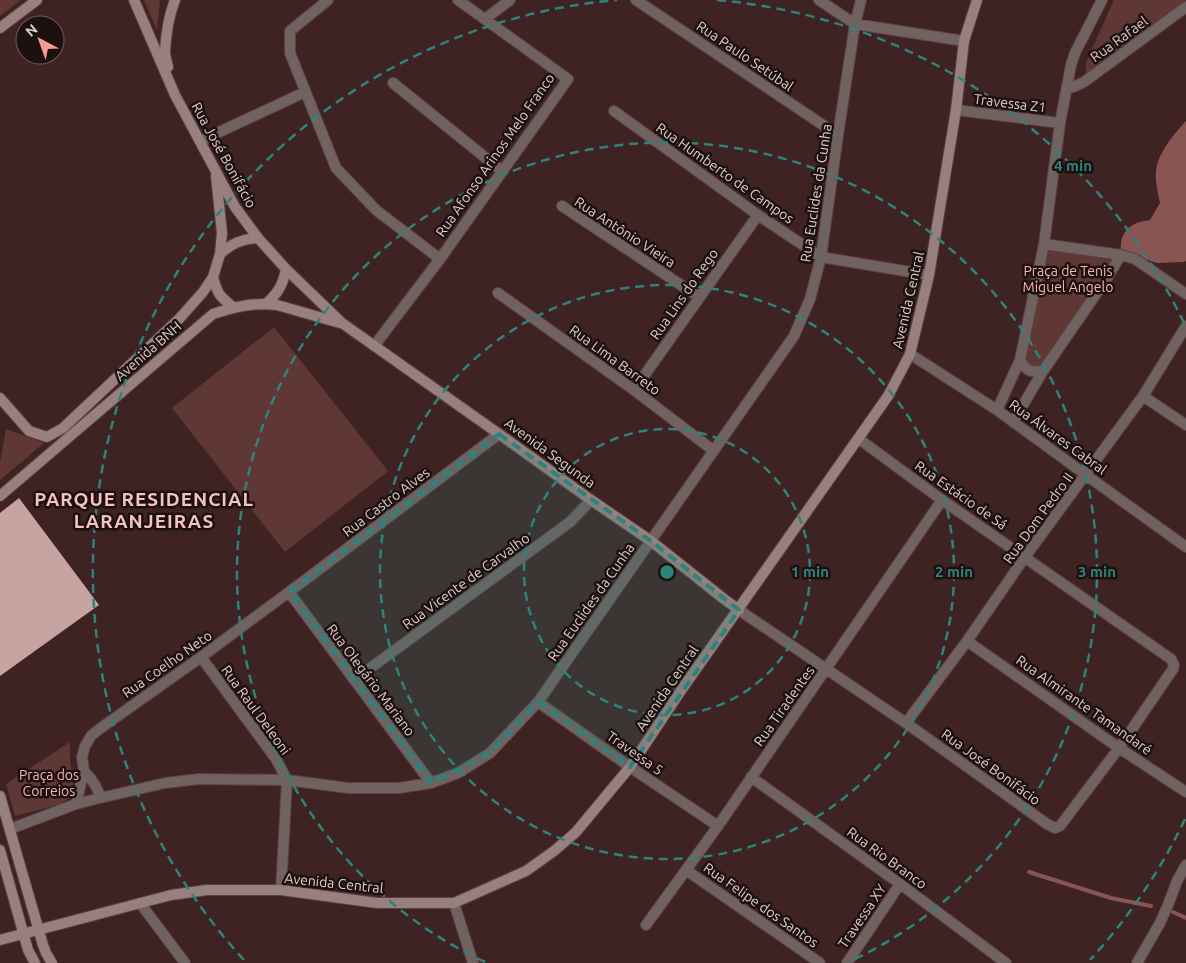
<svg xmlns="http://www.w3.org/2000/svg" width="1186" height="963" font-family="Ubuntu,sans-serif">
<rect width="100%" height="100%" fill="#3f2322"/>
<!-- green -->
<path fill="#5f3836" d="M 0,0 L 21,0 L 0,16 Z
M 144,0 L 160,0 L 157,30 Z
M 1114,0 L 1186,0 L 1186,3 L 1086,76 L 1086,62 Z
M 1048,248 L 1112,260 L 1102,278 L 1042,367 L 1032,367 L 1024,359 Z
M 274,327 L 388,471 L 285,552 L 172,408 Z
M 6,429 L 44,443 L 0,480 L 0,463 Z
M 70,742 L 70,759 L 73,784 L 69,798 L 61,804 L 15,816 L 6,784 Z"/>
<!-- forest -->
<path fill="#895552" d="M 1186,121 L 1186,261 L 1184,262 L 1157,263 L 1121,251 C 1120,241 1123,230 1133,225 C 1137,222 1144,221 1150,220 L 1160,203 C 1158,193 1155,182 1156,172 C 1157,154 1174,134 1186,121 Z"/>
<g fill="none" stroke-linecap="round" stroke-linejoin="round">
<!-- stream -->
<path stroke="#895553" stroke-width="4" d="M 1171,234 L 1186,216
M 1029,872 L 1111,898 L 1151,906
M 1173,912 L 1186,918"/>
</g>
<!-- building -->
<path fill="#c7a4a1" d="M 19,498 L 99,605 L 0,676 L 0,513 Z"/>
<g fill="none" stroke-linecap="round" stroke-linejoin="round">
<!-- street casing -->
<g stroke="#5c4240" stroke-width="12">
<path id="street" d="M 328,0 L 290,31 L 290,53 L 336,168 L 376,210 L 440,259
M 636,0 L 838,135
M 819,0 L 855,24 L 964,41
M 485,19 L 510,0
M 393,83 L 502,171
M 1067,88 L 1073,87 L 1084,82 L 1186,7
M 956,110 L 1060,123
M 614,111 L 758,215 L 821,257 L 929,275
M 200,141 L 305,92
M 562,206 L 699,297
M 1044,244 L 1121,255 L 1135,259 L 1186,294
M 498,293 L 634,390 L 714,451
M 374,346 L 440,259 L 568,79 L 458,0
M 910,354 L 997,410 L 1086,475 L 1186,547
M 1020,360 C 1027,372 1030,372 1043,371
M 634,390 L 758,215
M 1143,396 L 1186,425
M 997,410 L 1020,360 L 1044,244 L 1060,123 L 1071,65 L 1075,53 L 1102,0
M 1013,422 L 1043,371 L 1107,278 L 1121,255
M 289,592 L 431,783
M 739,610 L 906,723 L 1047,824 L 1055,828 L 1060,826 L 1119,748 L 1173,669 L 1174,665 L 1171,659 L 942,500 L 859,439
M 967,641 L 1119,748 L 1186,792
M 201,657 L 276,759 L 287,780
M 354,680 L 570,522 L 591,500
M 538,702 L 630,767 L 718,826
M 906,723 L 967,641 L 1025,557 L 1143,396 L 1186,326
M 84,771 C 92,779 98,787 100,798
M 751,777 L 900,884 L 1006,963
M 76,804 L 84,771 L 82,757 L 85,746 L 91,736 L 98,730 L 201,657 L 289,592 L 499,434
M 10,829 L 76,804 L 100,798 L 165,783 L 199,779 L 287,780 L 348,788 L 399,788 L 431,783 L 458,773 L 490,753 L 538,702 L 794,336 L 810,299 L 821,257 L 838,135 L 855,24 L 861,0
M 686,870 L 820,963
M 281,890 L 287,780
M 140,903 L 185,963
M 454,903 L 473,963
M 646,925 L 718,826 L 942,500
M 847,963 L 900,884
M 1137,963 L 1160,923 L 1168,905 L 1177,881 L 1186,865"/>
</g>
<!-- secondary casing -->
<g stroke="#5c4240" stroke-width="12">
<path id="secondary" d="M 134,0 L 175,95 L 235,207 L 258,238 L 286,269 L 342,323 L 499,434 L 591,500 L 651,541 L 724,599 L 739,610
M 0,28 L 37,0
M 168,67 C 167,62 165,57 165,51 C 166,35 169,15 175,0
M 220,254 C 232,243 242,239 258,238
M 213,277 C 217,293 219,296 233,307
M 266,304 C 278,293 283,285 286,269
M 0,398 L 29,431 L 47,437 L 63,428 L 179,319 L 203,292 L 213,277 L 220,254 L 222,233 L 216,176
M 0,496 L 213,314 C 234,307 254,302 277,305 L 340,323
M 0,796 L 43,945 L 46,953 L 52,963
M 0,850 L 28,950 L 35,963
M 0,940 L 171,895 L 207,890 L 281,890 L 377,903 L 454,903 L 526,871 L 554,851 L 576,832 L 630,767 L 682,689 L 888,396 L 910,354 L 929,275 L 956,110 L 964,41 L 977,0"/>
</g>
<!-- street -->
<use href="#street" stroke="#706261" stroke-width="10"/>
<!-- secondary -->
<use href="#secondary" stroke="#97807e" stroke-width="10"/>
</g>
<!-- marked area -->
<path fill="#2e837c" fill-opacity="0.2" stroke="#2e837c" stroke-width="4" stroke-dasharray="10 6" stroke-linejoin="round" d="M 499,434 L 651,541 L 739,610 L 630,767 L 538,702 L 490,753 L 431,783 L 289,592 Z"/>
<!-- distance rings -->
<g fill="none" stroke="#2e837c" stroke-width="2.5" stroke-dasharray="9 6">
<circle cx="667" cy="572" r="143"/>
<circle cx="667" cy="572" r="287"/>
<path d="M485 962A430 430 0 1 1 849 962"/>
<path d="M1185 819A574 574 0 0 1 1090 960M244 960A574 574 0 0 1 617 0M717 0A574 574 0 0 1 1185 325"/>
</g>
<g text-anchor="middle" stroke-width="5" stroke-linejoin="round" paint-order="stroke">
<!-- street labels -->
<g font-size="14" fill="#e0cdcb" stroke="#1d1110">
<text transform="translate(1119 39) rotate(-36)" y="5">Rua Rafael</text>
<text transform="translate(745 56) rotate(34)" y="5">Rua Paulo Setúbal</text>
<text transform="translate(1010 103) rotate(7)" y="5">Travessa Z1</text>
<text transform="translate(224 155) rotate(61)" y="5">Rua José Bonifácio</text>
<text transform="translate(495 155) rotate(-55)" y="5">Rua Afonso Arinos Melo Franco</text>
<text transform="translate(725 173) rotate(35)" y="5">Rua Humberto de Campos</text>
<text transform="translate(816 193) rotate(-81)" y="5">Rua Euclides da Cunha</text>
<text transform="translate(625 232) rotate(33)" y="5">Rua Antônio Vieira</text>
<text transform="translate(684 294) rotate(-55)" y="5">Rua Lins do Rego</text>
<text transform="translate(908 300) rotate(-77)" y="5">Avenida Central</text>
<text transform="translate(148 351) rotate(-41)" y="5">Avenida BNH</text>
<text transform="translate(615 360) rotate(36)" y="5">Rua Lima Barreto</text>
<text transform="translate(1058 437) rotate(36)" y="5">Rua Álvares Cabral</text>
<text transform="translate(550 453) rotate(36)" y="5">Avenida Segunda</text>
<text transform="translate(961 495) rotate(35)" y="5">Rua Estácio de Sá</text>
<text transform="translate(386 502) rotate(-37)" y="5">Rua Castro Alves</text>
<text transform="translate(1038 518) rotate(-54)" y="5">Rua Dom Pedro II</text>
<text transform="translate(466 581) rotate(-36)" y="5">Rua Vicente de Carvalho</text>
<text transform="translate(591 602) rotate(-55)" y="5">Rua Euclides da Cunha</text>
<text transform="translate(167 664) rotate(-35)" y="5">Rua Coelho Neto</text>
<text transform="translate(371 680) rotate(53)" y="5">Rua Olegário Mariano</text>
<text transform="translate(667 688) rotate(-56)" y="5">Avenida Central</text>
<text transform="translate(1084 705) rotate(35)" y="5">Rua Almirante Tamandaré</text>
<text transform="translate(784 706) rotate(-55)" y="5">Rua Tiradentes</text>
<text transform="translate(256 710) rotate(54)" y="5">Rua Raul Deleoni</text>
<text transform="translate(635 753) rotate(35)" y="5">Travessa 5</text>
<text transform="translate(991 767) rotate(36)" y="5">Rua José Bonifácio</text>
<text transform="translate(887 858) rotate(36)" y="5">Rua Rio Branco</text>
<text transform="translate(334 883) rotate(6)" y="5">Avenida Central</text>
<text transform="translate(761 905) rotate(35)" y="5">Rua Felipe dos Santos</text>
<text transform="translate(862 916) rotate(-56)" y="5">Travessa XY</text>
</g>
<!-- park labels -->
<g font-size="14" fill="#f9b5b0" stroke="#1d1110">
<text x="1068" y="276">Praça de Tenis<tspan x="1068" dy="16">Miguel Angelo</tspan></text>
<text x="49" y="780">Praça dos<tspan x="49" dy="16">Correios</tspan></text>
</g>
<!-- district labels -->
<g font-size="19" font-weight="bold" letter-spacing="1" fill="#f5c2be" stroke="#1d1110">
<text x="144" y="506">PARQUE RESIDENCIAL<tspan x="144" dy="22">LARANJEIRAS</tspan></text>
</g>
</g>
<circle cx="667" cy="572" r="8" fill="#2e837c" stroke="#1d1110" stroke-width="2.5"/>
<g font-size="15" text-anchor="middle" font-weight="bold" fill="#2e837c" stroke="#1d1110" stroke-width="5" stroke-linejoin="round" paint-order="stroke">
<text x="1073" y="171">4 min</text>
<text x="810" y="577">1 min</text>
<text x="954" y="577">2 min</text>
<text x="1097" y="577">3 min</text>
</g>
<!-- north arrow -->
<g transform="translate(40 40) rotate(319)"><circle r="24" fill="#1d1110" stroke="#6b5c5b"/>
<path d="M0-4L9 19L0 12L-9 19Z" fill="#f59b97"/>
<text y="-8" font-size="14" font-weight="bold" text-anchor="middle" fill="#e0cdcb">N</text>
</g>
</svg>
